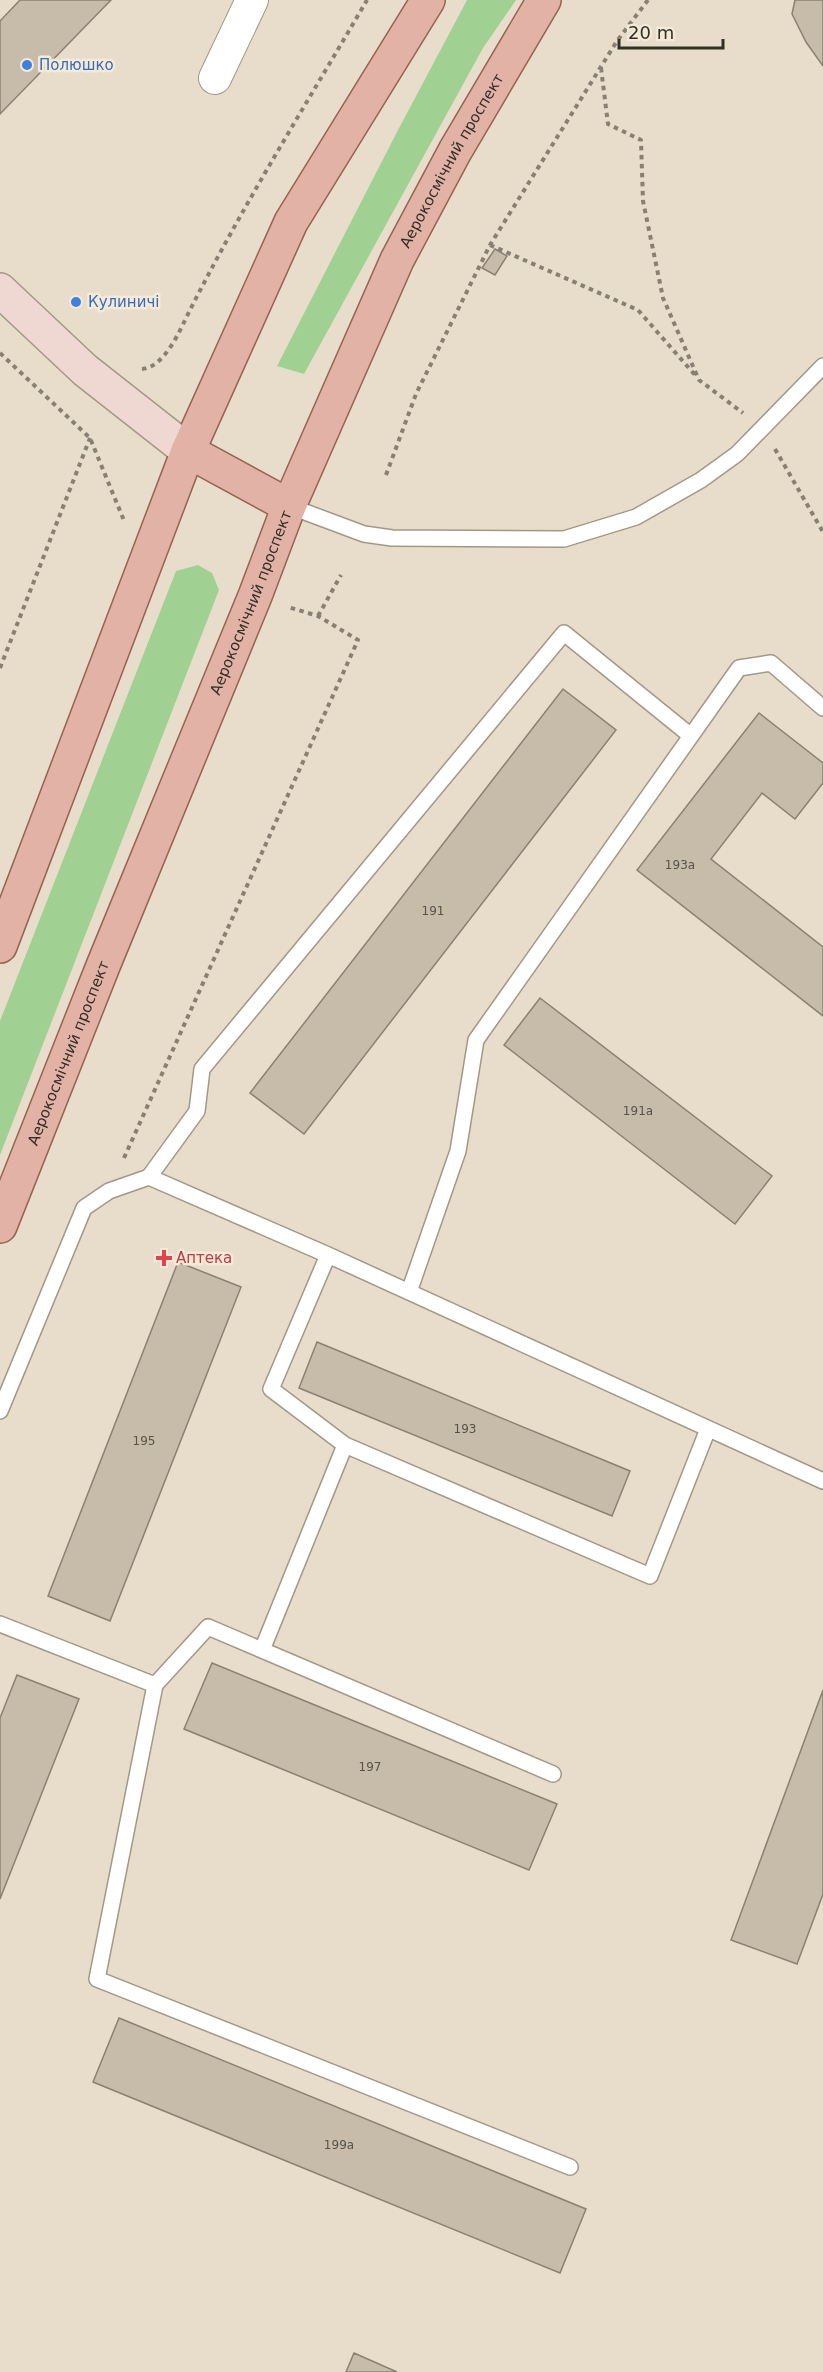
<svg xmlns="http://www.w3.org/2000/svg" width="823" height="2372" font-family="'DejaVu Sans',sans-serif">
<rect width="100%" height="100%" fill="#e8ddca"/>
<!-- green -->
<path fill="#a0d192" d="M 467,0 L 516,0 L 483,48 L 304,374 L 277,366 L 397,132 Z
M 198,565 L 212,573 L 219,590 L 0,1155 L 0,1021 L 176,571 Z"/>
<!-- building -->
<path fill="#c7bcaa" stroke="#8b8170" stroke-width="1.5" d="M 20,0 L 111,0 L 0,114 L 0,21 Z
M 795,0 L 823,0 L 823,66 L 806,42 L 792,14 Z
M 495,249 L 507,256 L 495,275 L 482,268 Z
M 563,689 L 616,730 L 304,1134 L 250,1093 Z
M 759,713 L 823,763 L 823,783 L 795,819 L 762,793 L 711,859 L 823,947 L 823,1016 L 637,870 Z
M 540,998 L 772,1176 L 735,1224 L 504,1045 Z
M 178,1262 L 241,1287 L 110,1621 L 48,1596 Z
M 317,1342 L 630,1471 L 612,1516 L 299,1388 Z
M 212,1663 L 557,1804 L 529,1870 L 184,1729 Z
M 17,1675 L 79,1699 L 0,1899 L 0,1718 Z
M 823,1690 L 823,1894 L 797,1964 L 731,1940 Z
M 119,2018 L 586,2209 L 560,2273 L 93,2082 Z
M 354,2353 L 397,2372 L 346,2372 Z"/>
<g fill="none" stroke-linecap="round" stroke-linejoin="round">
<!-- lane casing -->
<g stroke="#a29886" stroke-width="18">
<path id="lane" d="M 289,506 L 364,534 L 392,538 L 564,539 L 636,517 L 701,480 L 737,454 L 823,366
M 149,1177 L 197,1111 L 202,1069 L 564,633 L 691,736
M 328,1255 L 271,1389 L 345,1445
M 409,1292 L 458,1151 L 476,1040 L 739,668 L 771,663 L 823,708
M 0,1411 L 84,1208 L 109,1191 L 149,1177 L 328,1255 L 823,1481
M 0,1624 L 155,1685 L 208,1627 L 553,1774
M 262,1650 L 345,1445 L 650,1576 L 708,1429
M 155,1685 L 97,1979 L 570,2167"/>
</g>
<!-- street casing -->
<g stroke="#a29886" stroke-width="34">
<path id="street" d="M 215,78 L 252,0"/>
</g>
<!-- secondary casing -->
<g stroke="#a29886" stroke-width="36">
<path id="secondary" d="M 0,290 L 85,370 L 188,451"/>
</g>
<!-- primary casing -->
<g stroke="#976252" stroke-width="36">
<g id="primary">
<path d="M 188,451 L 289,506"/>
<path d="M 0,946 L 188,451 L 291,222 L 428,0"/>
<path id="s1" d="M 0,1226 L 103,966 L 255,596 L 289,506 L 397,260 L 455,151 L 544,0"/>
</g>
</g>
<!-- path -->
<path stroke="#878073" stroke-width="4" stroke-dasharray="4.5 4.5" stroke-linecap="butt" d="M 601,68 L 608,124 L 641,140 L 643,201 L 663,298 L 699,380 L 743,413
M 490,245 L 638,310 L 695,375
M 0,353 L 90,438 L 125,523
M 142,369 C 165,367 180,330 189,312 C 243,205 307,103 367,0
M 775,449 L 823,532
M 386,475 L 416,394 L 490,245 L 617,41 L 648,0
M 318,616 L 341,575
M 0,668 L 90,438
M 124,1158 L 358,640 L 318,616 L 288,607"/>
<!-- lane -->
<use href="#lane" stroke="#fff" stroke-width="15"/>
<!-- street -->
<use href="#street" stroke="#fff" stroke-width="32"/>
<!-- secondary -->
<use href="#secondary" stroke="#f0d8d2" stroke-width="33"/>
<!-- primary -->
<use href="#primary" stroke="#e1b2a5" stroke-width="33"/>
</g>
<!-- markers -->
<g fill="#3f7fe0" stroke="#f5ead7" stroke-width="2">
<circle cx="27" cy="65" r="6"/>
<circle cx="76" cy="302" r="6"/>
</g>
<path fill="#e0444e" stroke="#f5ead7" stroke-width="2" d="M161 1249h6v6h6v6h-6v6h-6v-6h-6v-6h6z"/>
<g text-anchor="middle" stroke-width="5" stroke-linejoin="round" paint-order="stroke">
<!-- number labels -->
<g font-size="12" fill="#585248">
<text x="680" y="869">193а</text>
<text x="433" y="915">191</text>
<text x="638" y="1115">191а</text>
<text x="465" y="1433">193</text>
<text x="144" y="1445">195</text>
<text x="370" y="1771">197</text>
<text x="339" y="2149">199а</text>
</g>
<!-- shop labels -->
<g font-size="15" fill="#366cbe" stroke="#f5ead7" text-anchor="start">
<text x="39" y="70">Полюшко</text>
<text x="88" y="307">Кулиничі</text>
</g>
<!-- street labels -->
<g font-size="15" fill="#332f27" stroke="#f5ead7">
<text dy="5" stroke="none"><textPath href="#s1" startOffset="1158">Аерокосмічний проспект</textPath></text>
<text dy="5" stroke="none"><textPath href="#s1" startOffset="672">Аерокосмічний проспект</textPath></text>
<text dy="5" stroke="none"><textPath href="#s1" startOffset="186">Аерокосмічний проспект</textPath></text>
</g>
<!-- health labels -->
<g font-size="15" fill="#be3a42" stroke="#f5ead7" text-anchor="start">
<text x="176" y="1263">Аптека</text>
</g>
</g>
<!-- scale -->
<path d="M619 39v9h104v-9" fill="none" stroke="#332f27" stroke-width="3"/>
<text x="628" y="39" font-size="18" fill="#332f27" stroke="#f5ead7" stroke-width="4.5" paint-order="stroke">20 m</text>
</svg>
